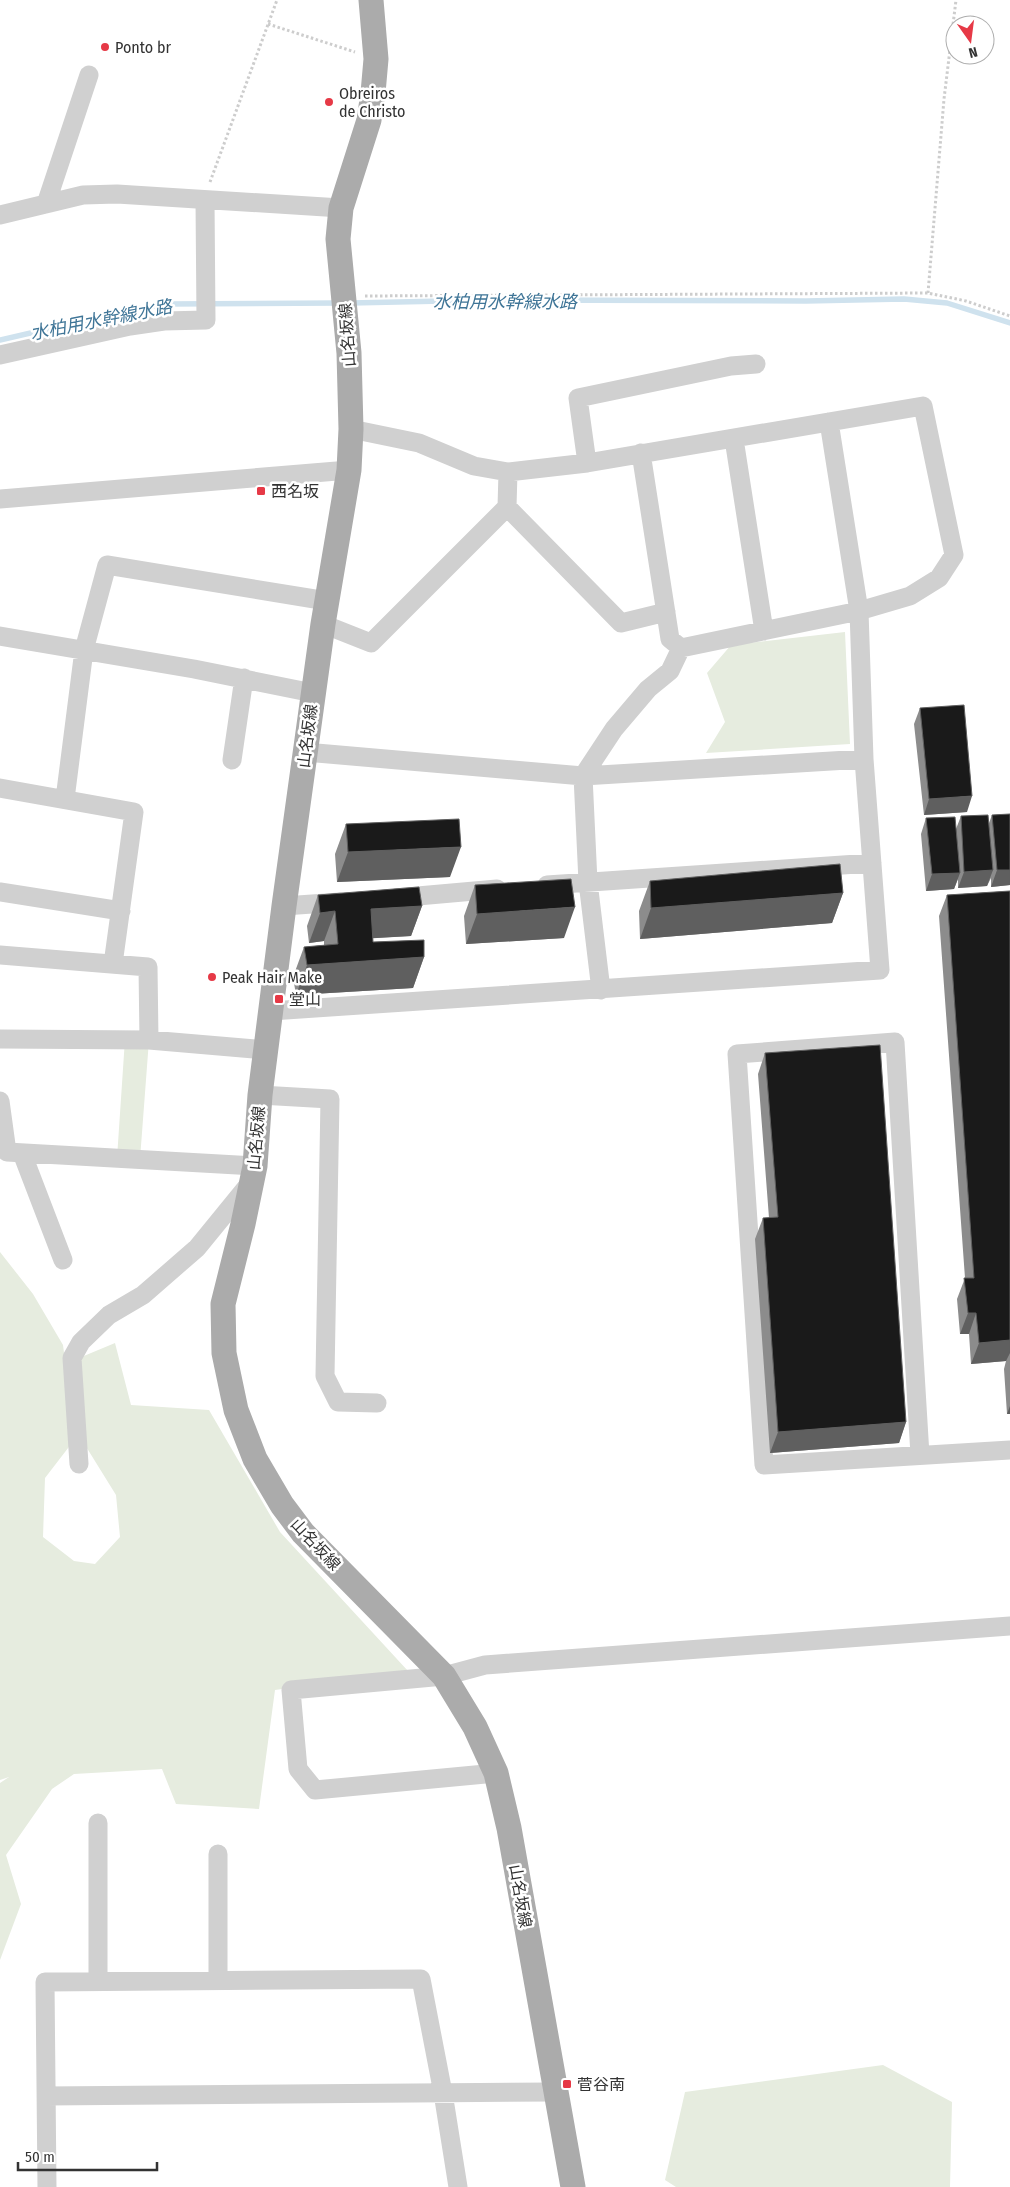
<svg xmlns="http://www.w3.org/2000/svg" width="1010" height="2187" font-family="'Fira Sans Condensed','Noto Sans JP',sans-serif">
<rect width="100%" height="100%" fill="#fff"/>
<!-- green -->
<path fill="#e6ecdf" d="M 845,632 L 850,744 L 706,753 L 725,722 L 707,673 L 731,645 Z
M 125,1039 L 149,1040 L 140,1159 L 117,1158 Z
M 0,1252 L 33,1294 L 63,1345 L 75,1439 L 45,1478 L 43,1537 L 74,1561 L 95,1564 L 120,1537 L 116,1495 L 85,1445 L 79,1358 L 115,1343 L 131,1405 L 209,1410 L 280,1532 L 408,1671 L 275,1690 L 259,1809 L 176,1804 L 162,1769 L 74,1774 L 52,1789 L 6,1855 L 21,1904 L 0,1960 L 0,1783 L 9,1777 L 0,1780 Z
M 883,2065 L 952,2102 L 950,2187 L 676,2187 L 665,2180 L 685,2092 Z"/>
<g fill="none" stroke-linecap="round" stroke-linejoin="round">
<!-- stream -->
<path stroke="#cfe2ee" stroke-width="5.5" d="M 351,303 L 491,300 L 806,301 L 904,299 L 947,303 L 1010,323
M 0,340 L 134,309 L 168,304 L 339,303"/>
<!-- path -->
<path stroke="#cdcdcd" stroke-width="3" stroke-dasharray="2.5 2.5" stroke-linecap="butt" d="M 268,24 L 355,52
M 210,182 L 277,0
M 928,293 L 944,99 L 956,0
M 365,296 L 928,293 L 966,301 L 1010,316"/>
<!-- minor -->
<path stroke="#d0d0d0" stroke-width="19" d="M 46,204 L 89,75
M 0,215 L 83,195 L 117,194 L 341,208
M 0,355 L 130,326 L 164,321 L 206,320 L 205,200
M 351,429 L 419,443 L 474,466 L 508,472 L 587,463 L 923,406 L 954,555 L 939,578 L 910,596 L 859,611 L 681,648 L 670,639 L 641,453
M 734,439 L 764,631
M 587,463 L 578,398 L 731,366 L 756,364
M 508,472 L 507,507 L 621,623 L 666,612
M 0,499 L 349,470
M 323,624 L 371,643 L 507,507
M 0,636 L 194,669 L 313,693
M 305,752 L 583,776 L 864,759
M 232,760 L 244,678
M 0,788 L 134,812 L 113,964
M 65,799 L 84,650 L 107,565 L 327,601
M 547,885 L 872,863
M 0,892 L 121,911
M 395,898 L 497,889
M 284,906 L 340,902
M 0,955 L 148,967 L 149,1040
M 601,990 L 588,882 L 583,776 L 614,729 L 648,689 L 670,671 L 681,648
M 271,1011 L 880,970 L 864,759 L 859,611 L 829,422
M 0,1039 L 149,1040 L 266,1050
M 260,1095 L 330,1099 L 325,1376 L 338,1402 L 377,1403
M 0,1101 L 7,1152 L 255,1166
M 22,1153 L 63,1260
M 920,1455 L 895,1042 L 737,1054 L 764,1465 L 1010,1450
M 79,1464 L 72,1358 L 81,1342 L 109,1315 L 143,1295 L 197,1248 L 250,1183
M 496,1773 L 315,1790 L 298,1769 L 291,1690 L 444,1676 L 485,1665 L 1010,1626
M 98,1823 L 98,1982
M 218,1854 L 218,1980
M 46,2096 L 555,2092
M 47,2187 L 45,1982 L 421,1979 L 443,2093 L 458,2187"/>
<!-- major -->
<path stroke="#ababab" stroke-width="25" d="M 371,0 L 376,59 L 373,93 L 369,120 L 341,208 L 338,239 L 349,353 L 351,429 L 349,470 L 323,624 L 284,906 L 260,1095 L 255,1166 L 243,1224 L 223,1304 L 224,1353 L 236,1410 L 255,1459 L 282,1505 L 303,1533 L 444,1676 L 475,1727 L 496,1773 L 509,1828 L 573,2187"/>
</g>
<!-- wall -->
<path fill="#8c8c8c" d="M 920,708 L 967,812 L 924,815 L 914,724 Z
M 1010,814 L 1010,885 L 991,887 L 991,878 L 987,886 L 958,888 L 958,879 L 954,889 L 926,891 L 921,834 L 926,818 L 956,829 L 961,816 L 989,823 L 992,815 Z
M 346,824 L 450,877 L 337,882 L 335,854 Z
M 650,881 L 843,893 L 832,923 L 640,939 L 639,911 Z
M 475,885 L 564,938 L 466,944 L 464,916 Z
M 1010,891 L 1010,1414 L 1007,1414 L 1004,1369 L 1006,1361 L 971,1364 L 969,1334 L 960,1334 L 957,1299 L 965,1278 L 939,916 L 947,895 Z
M 318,895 L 422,906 L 411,936 L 373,938 L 373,942 L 424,957 L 413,988 L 296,995 L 293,977 L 304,947 L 324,945 L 324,941 L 309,943 L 307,926 Z
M 765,1053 L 906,1422 L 899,1443 L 770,1453 L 755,1239 L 763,1218 L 769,1218 L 758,1074 Z"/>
<!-- shaded-wall -->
<path fill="#5f5f5f" d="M 972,796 L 967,812 L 924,815 L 929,799 Z
M 461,847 L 450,877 L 337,882 L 348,852 Z
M 993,870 L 987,886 L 958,888 L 964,872 Z
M 997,870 L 1010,870 L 1010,885 L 991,887 Z
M 960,873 L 954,889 L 926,891 L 932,874 Z
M 843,893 L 832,923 L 640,939 L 651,908 Z
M 422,906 L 411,936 L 360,939 L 371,909 Z
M 575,907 L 564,938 L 466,944 L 477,914 Z
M 335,911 L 324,941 L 309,943 L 320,913 Z
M 424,957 L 413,988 L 296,995 L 307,965 Z
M 968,1313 L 976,1313 L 969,1334 L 960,1334 Z
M 1010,1340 L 1010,1359 L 1010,1353 L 1006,1361 L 971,1364 L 979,1343 Z
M 1010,1406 L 1010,1414 L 1007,1414 Z
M 906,1422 L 899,1443 L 770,1453 L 778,1432 Z"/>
<!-- building -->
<path fill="#1a1a1a" stroke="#5f5f5f" d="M 964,705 L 972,796 L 929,799 L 920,708 Z
M 1010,814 L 1010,870 L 997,870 L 992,815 Z
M 988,815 L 993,870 L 964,872 L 961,816 Z
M 955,817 L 960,873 L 932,874 L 926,818 Z
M 459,819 L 461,847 L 348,852 L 346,824 Z
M 840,864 L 843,893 L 651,908 L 650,881 Z
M 571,879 L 575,907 L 477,914 L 475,885 Z
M 419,887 L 422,906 L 371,909 L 373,942 L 424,940 L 424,957 L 307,965 L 304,947 L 338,944 L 335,911 L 320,913 L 318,895 Z
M 1010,891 L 1010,1340 L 979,1343 L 976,1313 L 968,1313 L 964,1278 L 974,1278 L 947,895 Z
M 880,1045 L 906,1422 L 778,1432 L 763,1218 L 778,1217 L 765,1053 Z"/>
<!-- markers -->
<g fill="#e63946" stroke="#fff" stroke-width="2">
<circle cx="105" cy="47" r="5"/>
<circle cx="329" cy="102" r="5"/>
<rect x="256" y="486" width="10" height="10" rx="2.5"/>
<circle cx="212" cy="977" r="5"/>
<rect x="274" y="994" width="10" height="10" rx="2.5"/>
<rect x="562" y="2079" width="10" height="10" rx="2.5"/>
</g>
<g text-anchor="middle" stroke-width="5" stroke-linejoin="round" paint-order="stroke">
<!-- poi labels -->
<g font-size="16" fill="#333" stroke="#fff" text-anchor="start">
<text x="115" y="53">Ponto br</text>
<text x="339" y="99">Obreiros<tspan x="339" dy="18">de Christo</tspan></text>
<text x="271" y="497">西名坂</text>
<text x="222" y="983">Peak Hair Make</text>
<text x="289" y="1005">堂山</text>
<text x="577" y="2090">菅谷南</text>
</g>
<!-- street labels -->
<g font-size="16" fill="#333" stroke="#fff">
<text transform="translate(347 335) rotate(-94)" y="6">山名坂線</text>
<text transform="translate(307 736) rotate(-83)" y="6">山名坂線</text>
<text transform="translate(256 1138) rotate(-85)" y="6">山名坂線</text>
<text transform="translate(316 1544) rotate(47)" y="6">山名坂線</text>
<text transform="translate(521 1896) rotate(80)" y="6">山名坂線</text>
</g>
<!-- water labels -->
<g font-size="18" font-style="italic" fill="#3f7597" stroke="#fff">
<text x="505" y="308">水柏用水幹線水路</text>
<text transform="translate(101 320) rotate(-11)" y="6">水柏用水幹線水路</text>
</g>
</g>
<!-- north arrow -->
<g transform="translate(970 40) rotate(166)"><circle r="24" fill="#ffffff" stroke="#adadad"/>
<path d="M0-4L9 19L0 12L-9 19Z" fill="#e63946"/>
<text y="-8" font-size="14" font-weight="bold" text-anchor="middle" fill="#333333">N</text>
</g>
<!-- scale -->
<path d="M18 2162v8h139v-8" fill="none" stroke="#333333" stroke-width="2.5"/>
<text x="25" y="2162" font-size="15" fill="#333333" stroke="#ffffff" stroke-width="4" paint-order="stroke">50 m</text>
</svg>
